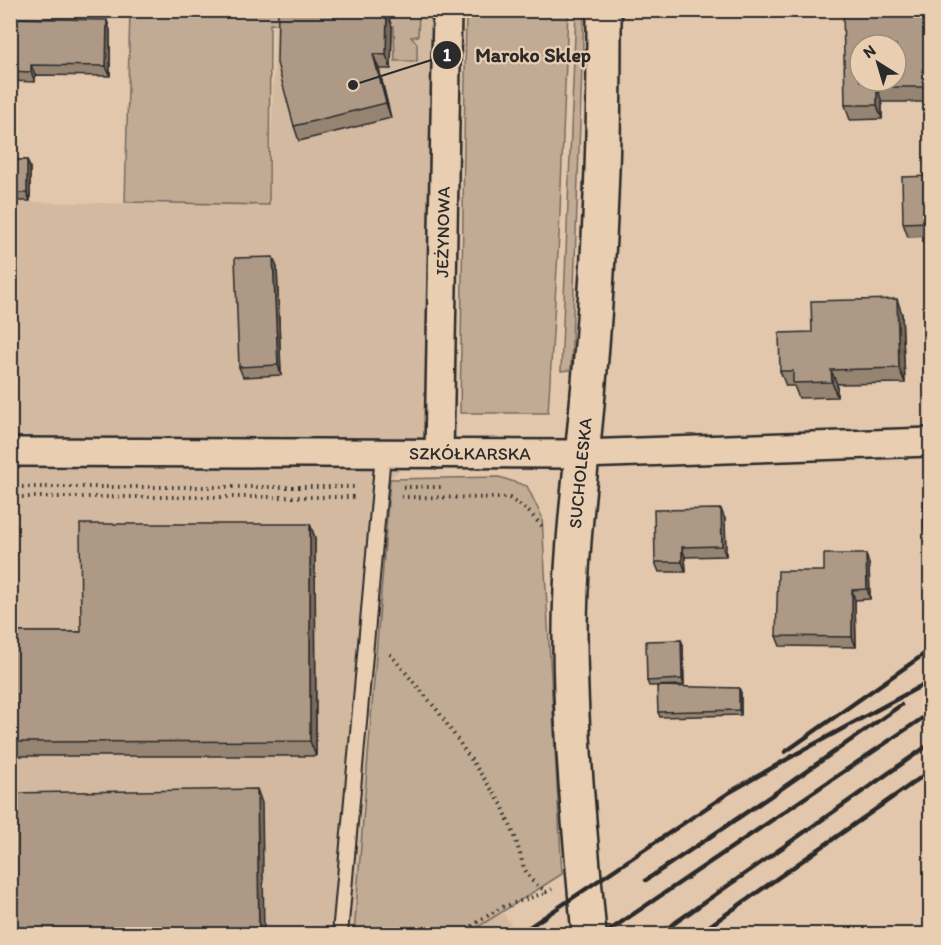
<svg xmlns="http://www.w3.org/2000/svg" width="941" height="945" font-family="Itim,sans-serif">
<rect width="100%" height="100%" fill="#e2c7ac"/>
<filter id="ink" filterUnits="userSpaceOnUse"><feTurbulence type="fractalNoise" baseFrequency=".0167" numOctaves="2"/><feDisplacementMap in="SourceGraphic" scale="12" xChannelSelector="R" yChannelSelector="G"/><feConvolveMatrix kernelMatrix="1 2 1 2 8 2 1 2 1" color-interpolation-filters="sRGB"/></filter>
<g filter="url(#ink)">
<!-- built -->
<path fill="#d2b9a0" d="M 276,11 L 441,11 L 453,420 L 390,479 L 354,934 L 11,934 L 11,397 L 13,202 L 269,205 Z
M 495,901 L 517,934 L 438,934 Z"/>
<!-- green -->
<path fill="#c1ab94" stroke="#766b60" stroke-width="1.5" d="M 130,11 L 419,11 L 418,36 L 411,37 L 417,43 L 417,61 L 395,61 L 394,26 L 270,24 L 269,205 L 125,202 Z
M 466,11 L 568,11 L 559,236 L 548,413 L 460,413 Z
M 576,11 L 583,11 L 584,12 L 571,370 L 561,371 Z
M 499,477 L 527,486 L 542,517 L 562,874 L 467,934 L 354,934 L 390,479 Z"/>
<g fill="none" stroke-linecap="round" stroke-linejoin="round">
<!-- service casing -->
<g stroke="#2b2b2b" stroke-width="18">
<path id="service" d="M 340,934 L 383,454"/>
</g>
<!-- minor casing -->
<g stroke="#2b2b2b" stroke-width="32">
<g id="minor">
<path id="s1" d="M 10,452 L 581,454 L 930,442"/>
<path id="s2" d="M 439,454 L 447,10"/>
</g>
</g>
<!-- tertiary casing -->
<g stroke="#2b2b2b" stroke-width="38">
<g id="tertiary">
<path id="s3" d="M 589,934 C 580,834 570,734 570,633 C 570,549 582,466 589,382 C 596,300 601,218 603,136 C 604,94 604,52 604,10"/>
</g>
</g>
<!-- path -->
<path stroke="#2b2b2b" stroke-width="4" stroke-dasharray="1.5 4.5" stroke-linecap="butt" d="M 10,487 L 357,487
M 403,487 L 444,487
M 10,497 L 358,497
M 401,497 L 509,498 L 527,510 L 542,526
M 390,654 L 438,711 L 502,805 L 515,837 L 524,868 L 531,880 L 546,892 L 552,889
M 463,934 L 476,923 L 502,907 L 545,893"/>
<!-- service -->
<use href="#service" stroke="#eaceb1" stroke-width="14"/>
<!-- minor -->
<use href="#minor" stroke="#eaceb1" stroke-width="27"/>
<!-- tertiary -->
<use href="#tertiary" stroke="#eaceb1" stroke-width="33"/>
<!-- rail -->
<path stroke="#2b2b2b" stroke-width="4.5" d="M 785,752 L 930,650
M 926,804 L 930,801
M 646,880 L 781,789 L 901,705
M 519,934 L 730,792 L 798,753 L 930,681
M 604,934 L 930,713
M 659,934 L 930,744
M 698,934 L 930,771"/>
</g>
<!-- wall -->
<path fill="#958472" stroke="#2b2b2b" stroke-width="1.5" d="M 930,10 L 930,102 L 882,102 L 882,119 L 850,120 L 845,105 Z
M 10,18 L 110,30 L 110,76 L 35,75 L 35,82 L 10,81 Z
M 392,27 L 391,69 L 379,69 L 391,118 L 299,141 L 294,126 Z
M 10,160 L 27,160 L 30,168 L 30,201 L 10,201 Z
M 930,176 L 930,236 L 908,237 L 903,223 Z
M 277,267 L 281,375 L 243,377 L 239,367 Z
M 902,314 L 905,383 L 837,384 L 837,397 L 799,398 L 794,386 L 786,386 L 780,371 L 812,332 Z
M 930,501 L 930,537 L 928,537 L 924,527 Z
M 725,519 L 726,556 L 685,557 L 686,572 L 659,572 L 655,562 Z
M 310,524 L 315,538 L 316,756 L 10,756 L 10,632 L 81,632 Z
M 869,564 L 870,599 L 855,600 L 856,647 L 780,646 L 776,636 L 824,571 Z
M 681,640 L 683,645 L 684,685 L 649,686 L 647,681 Z
M 739,688 L 741,693 L 741,715 L 660,717 L 658,712 Z"/>
<!-- shaded-wall -->
<path fill="#796b5d" stroke="#2b2b2b" stroke-width="1.5" d="M 387,12 L 392,27 L 391,69 L 386,55 Z
M 107,20 L 110,30 L 110,76 L 106,66 Z
M 373,54 L 379,69 L 391,118 L 386,103 Z
M 31,65 L 35,75 L 35,82 L 31,72 Z
M 877,87 L 882,102 L 882,119 L 877,105 Z
M 27,160 L 30,168 L 30,201 L 27,193 Z
M 273,257 L 277,267 L 281,375 L 278,365 Z
M 897,299 L 902,314 L 905,383 L 899,368 Z
M 831,370 L 837,384 L 837,397 L 832,382 Z
M 721,509 L 725,519 L 726,556 L 722,546 Z
M 310,524 L 315,538 L 316,756 L 310,741 Z
M 682,547 L 685,557 L 686,572 L 682,562 Z
M 866,554 L 869,564 L 870,599 L 867,589 Z
M 852,590 L 855,600 L 856,647 L 852,637 Z
M 681,640 L 683,645 L 684,685 L 682,679 Z
M 739,688 L 741,693 L 741,715 L 739,710 Z
M 257,789 L 262,803 L 264,934 L 259,934 Z"/>
<!-- building -->
<path fill="#ad9985" stroke="#2b2b2b" stroke-width="1.5" fill-rule="evenodd" d="M 843,10 L 930,10 L 930,87 L 877,87 L 877,105 L 845,105 ZM 860,45 L 896,45 L 896,81 L 860,81 Z
M 278,11 L 387,12 L 386,55 L 373,54 L 386,103 L 294,126 L 277,63 Z
M 10,18 L 107,20 L 106,66 L 31,65 L 31,72 L 10,71 Z
M 10,160 L 27,160 L 27,193 L 10,193 Z
M 930,176 L 930,222 L 903,223 L 902,177 Z
M 273,257 L 278,365 L 239,367 L 235,258 Z
M 897,299 L 899,368 L 831,370 L 832,382 L 793,383 L 793,371 L 780,371 L 779,333 L 812,332 L 811,301 Z
M 924,501 L 930,501 L 930,527 L 924,527 Z
M 721,509 L 722,546 L 682,547 L 682,562 L 655,562 L 654,510 Z
M 80,524 L 310,524 L 310,741 L 10,742 L 10,632 L 81,632 Z
M 824,554 L 866,554 L 867,589 L 852,590 L 852,637 L 776,636 L 778,571 L 824,571 Z
M 681,640 L 682,679 L 647,681 L 646,641 Z
M 657,686 L 739,688 L 739,710 L 658,712 Z
M 257,789 L 259,934 L 10,934 L 10,793 Z
M 799,928 L 803,934 L 790,934 Z"/>
</g>
<g text-anchor="middle" stroke-width="4.5" stroke-linejoin="round" paint-order="stroke">
<!-- street labels -->
<g font-size="18" fill="#2b2b2b" stroke="#eaceb1">
<text dy="6" stroke="none"><textPath href="#s2" startOffset="222">JEŻYNOWA</textPath></text>
<text dy="6" stroke="none"><textPath href="#s1" startOffset="460">SZKÓŁKARSKA</textPath></text>
<text dy="6" stroke="none"><textPath href="#s3" startOffset="462">SUCHOLESKA</textPath></text>
</g>
</g>
<!-- callouts -->
<path fill="none" stroke="#2b2b2b" stroke-width="2" d="M353 85L447 55"/>
<g fill="#2b2b2b" stroke="#eaceb1" stroke-width="2">
<circle cx="353" cy="85" r="6"/>
<circle cx="447" cy="55" r="15"/>
</g>
<g font-size="18" text-anchor="middle" font-weight="bold" fill="#fff">
<text x="447" y="61">1</text>
</g>
<g font-size="20" text-anchor="middle" font-weight="bold" fill="#2b2b2b" stroke="#eaceb1" stroke-width="4.5" stroke-linejoin="round" paint-order="stroke">
<text x="533" y="62">Maroko Sklep</text>
</g>
<!-- margin -->
<rect width="941" height="945" fill="none" stroke="#eaceb1" stroke-width="36"/>
<rect x="18" y="18" width="905" height="909" fill="none" stroke="#2b2b2b" stroke-width="2" filter="url(#ink)"/>
<!-- north arrow -->
<g transform="translate(878 63) rotate(323)"><circle r="28" fill="#eaceb1" stroke="#9e8d7b" stroke-width="1.5"/>
<path d="M0-4.5L10 22L0 15L-10 22Z" fill="#2b2b2b"/>
<text y="-9" font-size="16" font-weight="bold" text-anchor="middle" fill="#2b2b2b">N</text>
</g>
</svg>
